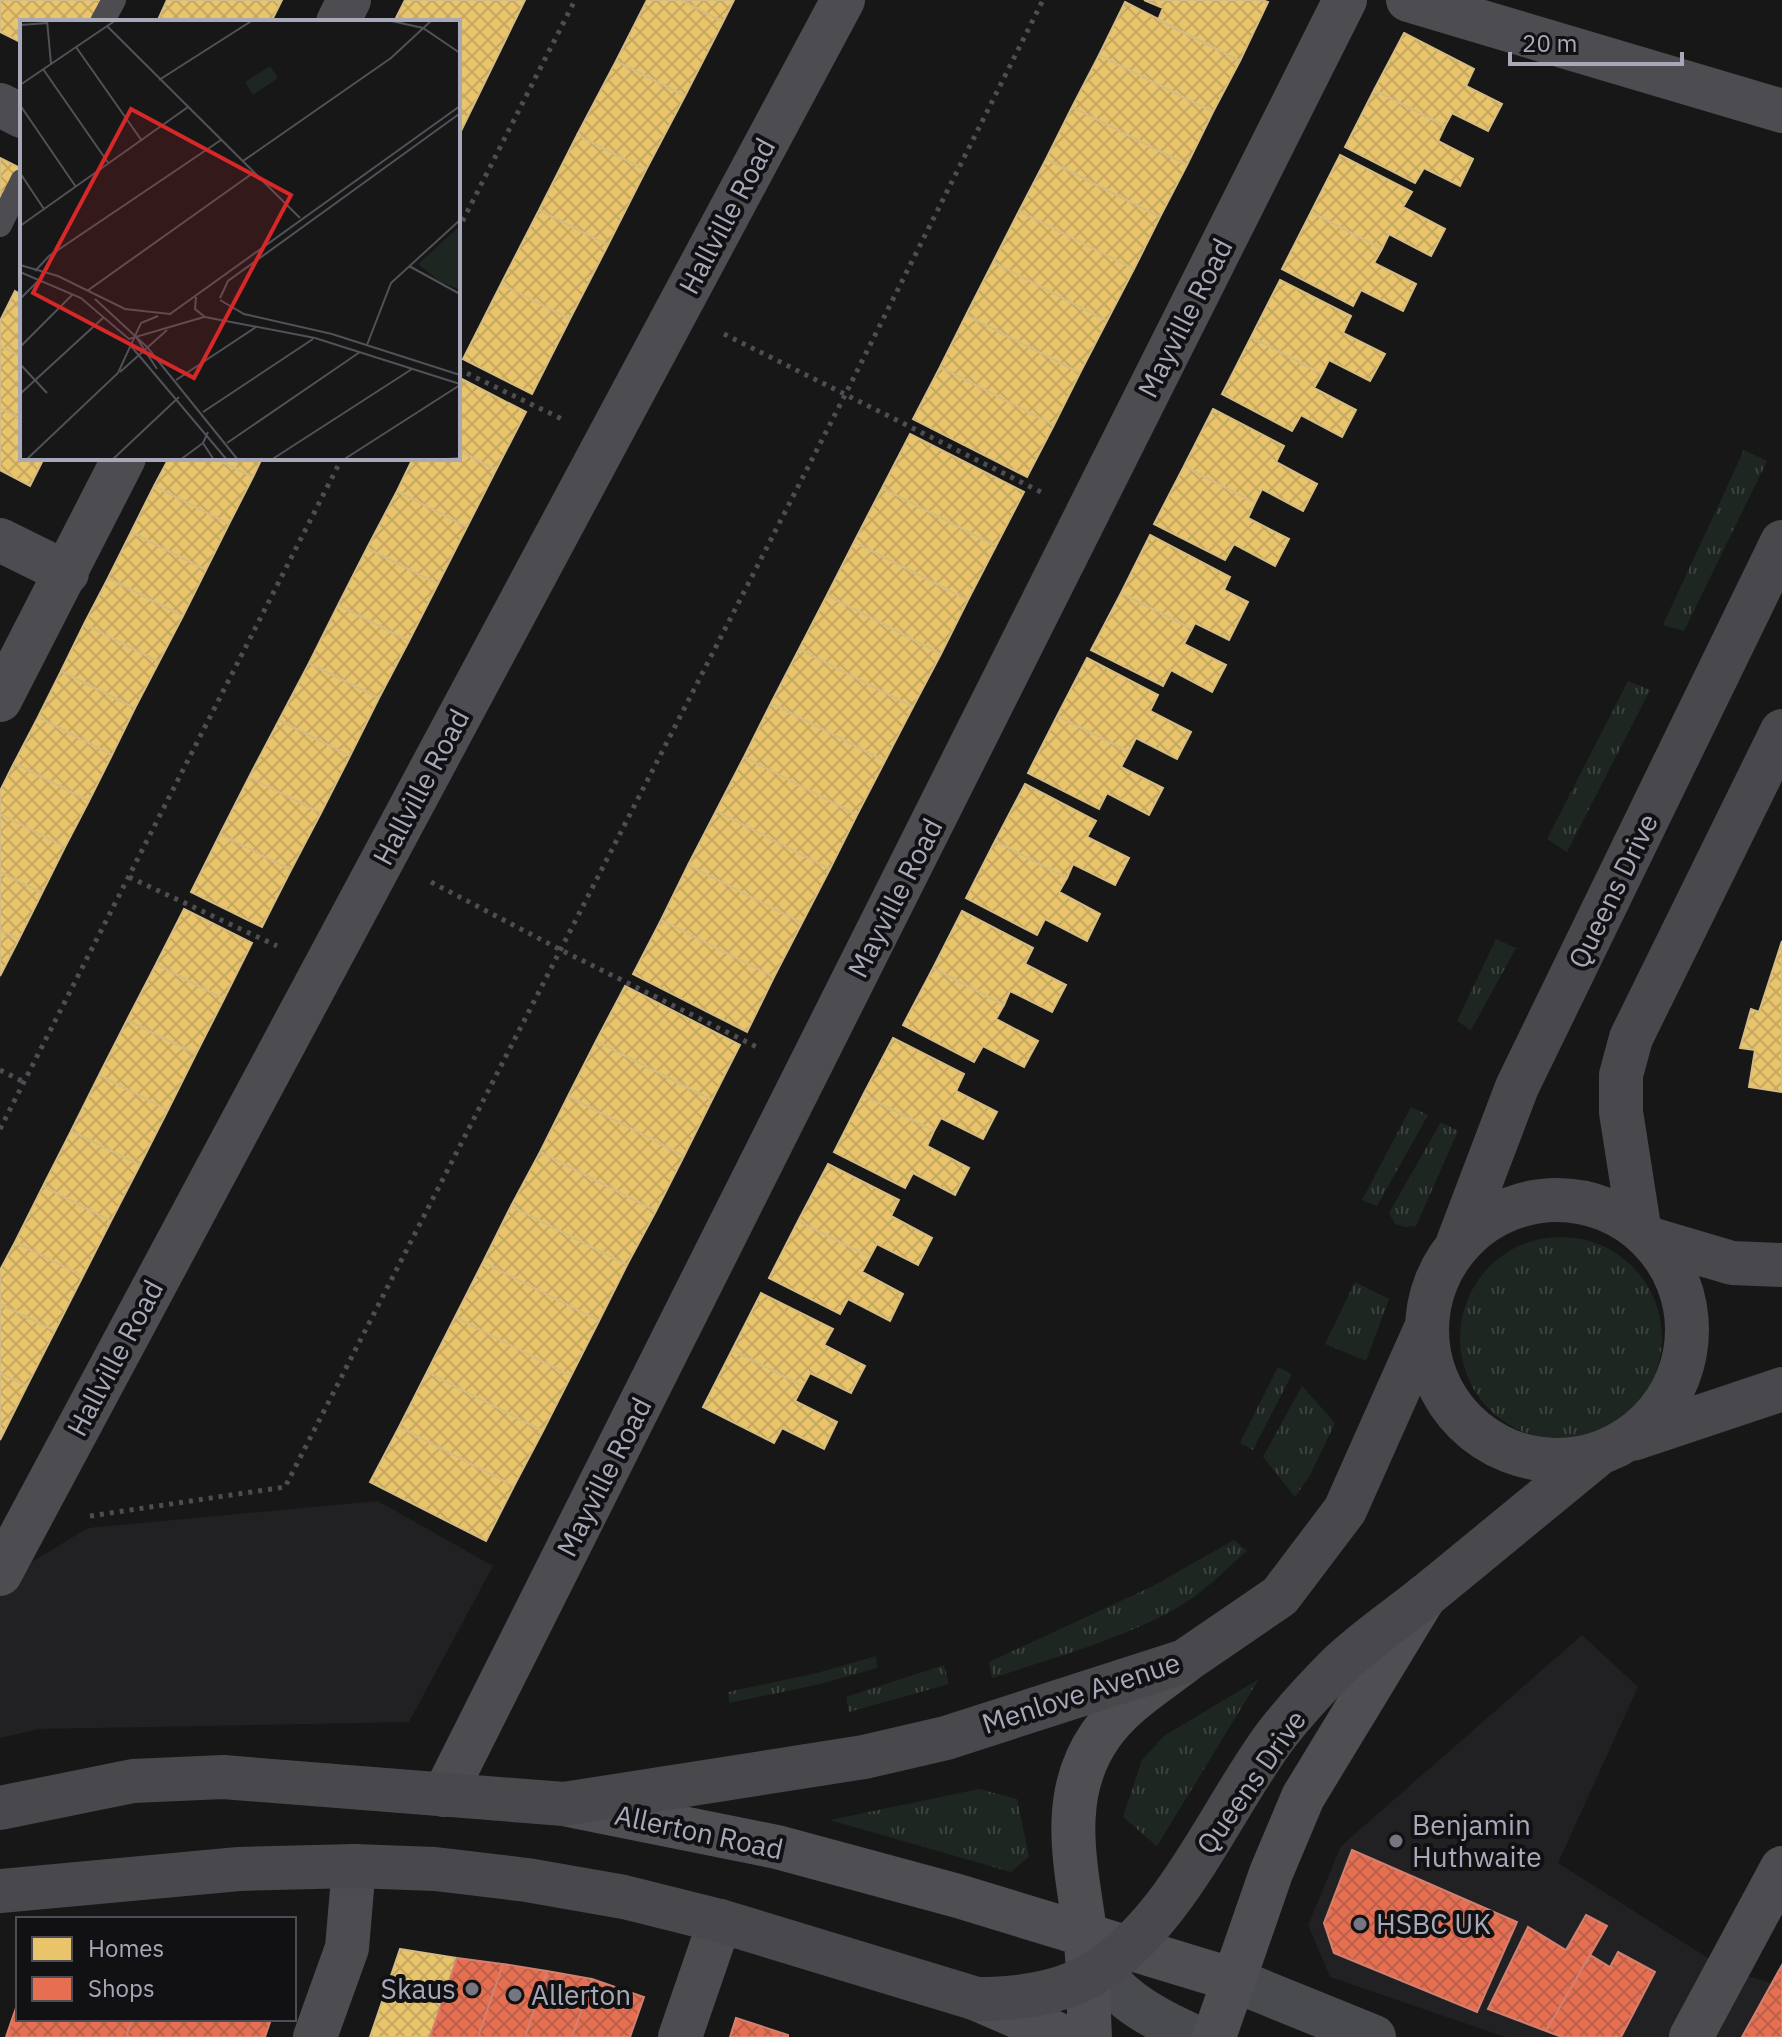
<svg xmlns="http://www.w3.org/2000/svg" width="1782" height="2037" font-family="'IBM Plex Sans',sans-serif">
<defs>
<pattern id="grass-tufts" width="24" height="20" patternUnits="userSpaceOnUse" patternTransform="scale(2)"><rect width="24" height="20" fill="#1e2621"/><path d="M3 7l-1-3M5 7V3M7 7l1-3M15 17l-1-3M17 17v-4M19 17l1-3" fill="none" stroke="#3c433f"/></pattern>
<pattern id="homes-cross-hatch" width="8" height="8" patternUnits="userSpaceOnUse" patternTransform="scale(2)"><rect width="8" height="8" fill="#e9c46a"/><path d="M0 0l8 8M0 8l8-8" fill="none" stroke="#c4a760"/></pattern>
<pattern id="shops-cross-hatch" width="8" height="8" patternUnits="userSpaceOnUse" patternTransform="scale(2)"><rect width="8" height="8" fill="#e76f51"/><path d="M0 0l8 8M0 8l8-8" fill="none" stroke="#ba604b"/></pattern>
</defs>
<rect width="100%" height="100%" fill="#171717"/>
<!-- built -->
<path fill="#212123" d="M 378,1501 L 493,1566 L 409,1722 L 39,1729 L 0,1738 L 0,1581 L 88,1528 Z
M 1582,1635 L 1638,1687 L 1558,1863 L 1727,1970 L 1782,1986 L 1782,2037 L 1505,2037 L 1330,1977 L 1308,1925 L 1341,1846 Z"/>
<!-- grass -->
<path fill="url(#grass-tufts)" d="M 1744,450 L 1767,461 L 1684,631 L 1663,625 Z
M 1628,681 L 1650,690 L 1567,852 L 1547,839 Z
M 1496,939 L 1516,948 L 1471,1030 L 1457,1021 Z
M 1411,1107 L 1428,1115 L 1377,1206 L 1362,1200 Z
M 1441,1122 L 1458,1131 L 1416,1226 L 1405,1227 L 1395,1224 L 1389,1213 Z
M1460 1338a101 101 0 1 1 202 0a101 101 0 1 1-202 0Z
M 1355,1282 L 1389,1299 L 1366,1361 L 1325,1344 Z
M 1278,1367 L 1292,1374 L 1253,1450 L 1240,1443 Z
M 1302,1386 L 1335,1423 L 1310,1475 L 1295,1497 L 1263,1457 Z
M 1234,1540 L 1247,1551 C 1224,1571 1202,1594 1175,1609 C 1119,1640 1053,1658 992,1678 L 989,1662 L 1151,1587 Z
M 876,1656 L 877,1668 L 816,1685 L 729,1703 L 728,1692 L 817,1673 Z
M 944,1665 L 949,1684 L 849,1712 L 846,1697 Z
M 1259,1679 L 1157,1846 L 1123,1817 L 1142,1760 L 1164,1736 Z
M 979,1789 L 1017,1799 L 1029,1857 L 1011,1872 L 830,1820 Z"/>
<!-- homes -->
<path fill="url(#homes-cross-hatch)" stroke="#d5bc82" stroke-width="2" d="M 0,0 L 103,0 L 92,22 L 22,22 L 22,43 L 0,32 Z
M 167,0 L 282,0 L 271,22 L 157,22 Z
M 405,0 L 525,0 L 458,137 L 458,22 L 394,22 Z
M 647,0 L 681,0 L 723,22 L 685,96 L 616,61 Z
M 681,0 L 734,0 L 723,22 Z
M 1144,0 L 1262,0 L 1268,2 L 1240,61 L 1158,20 L 1163,8 Z
M 1125,2 L 1240,61 L 1213,112 L 1099,55 Z
M 1404,33 L 1474,69 L 1466,86 L 1502,104 L 1488,131 L 1452,113 L 1445,126 L 1374,90 Z
M 1099,55 L 1213,112 L 1187,165 L 1072,107 Z
M 616,61 L 685,96 L 646,170 L 577,135 Z
M 1374,90 L 1445,126 L 1438,141 L 1473,159 L 1460,186 L 1424,168 L 1415,183 L 1345,147 Z
M 1072,107 L 1187,165 L 1160,217 L 1046,159 Z
M 577,135 L 646,170 L 608,245 L 539,210 Z
M 1340,155 L 1412,192 L 1403,207 L 1445,229 L 1431,256 L 1389,234 L 1382,249 L 1311,212 Z
M 0,158 L 20,168 L 0,206 Z
M 1046,159 L 1160,217 L 1134,269 L 1019,211 Z
M 539,210 L 608,245 L 570,319 L 501,284 Z
M 1019,211 L 1134,269 L 1107,321 L 993,262 Z
M 1311,212 L 1382,249 L 1374,263 L 1416,284 L 1403,311 L 1361,290 L 1353,306 L 1282,269 Z
M 993,262 L 1107,321 L 1080,373 L 966,315 Z
M 1280,280 L 1351,316 L 1343,333 L 1385,354 L 1370,381 L 1329,360 L 1322,374 L 1251,337 Z
M 501,284 L 570,319 L 532,394 L 463,359 Z
M 15,291 L 22,295 L 22,357 L 0,346 L 0,321 Z
M 966,315 L 1080,373 L 1054,425 L 940,367 Z
M 1251,337 L 1322,374 L 1314,388 L 1356,410 L 1342,437 L 1301,415 L 1292,431 L 1222,394 Z
M 0,346 L 22,357 L 22,419 L 0,408 Z
M 940,367 L 1054,425 L 1027,477 L 913,419 Z
M 458,377 L 526,412 L 496,470 L 458,450 Z
M 0,408 L 22,419 L 22,458 L 44,458 L 30,486 L 0,470 Z
M 1213,409 L 1284,446 L 1276,462 L 1317,484 L 1303,511 L 1262,489 L 1255,503 L 1184,466 Z
M 910,434 L 1024,492 L 996,546 L 882,488 Z
M 458,450 L 496,470 L 467,527 L 397,491 L 413,458 L 458,458 Z
M 169,458 L 214,458 L 253,477 L 229,524 L 154,486 Z
M 214,458 L 262,458 L 253,477 Z
M 1184,466 L 1255,503 L 1248,518 L 1289,539 L 1275,566 L 1234,544 L 1225,560 L 1154,524 Z
M 154,486 L 229,524 L 206,570 L 131,532 Z
M 882,488 L 996,546 L 968,600 L 854,542 Z
M 397,491 L 467,527 L 438,584 L 367,548 Z
M 131,532 L 206,570 L 183,616 L 108,578 Z
M 1150,535 L 1230,577 L 1224,590 L 1248,602 L 1229,640 L 1195,623 L 1192,629 L 1121,593 Z
M 854,542 L 968,600 L 941,654 L 827,595 Z
M 367,548 L 438,584 L 409,641 L 338,605 Z
M 108,578 L 183,616 L 159,662 L 84,624 Z
M 1121,593 L 1192,629 L 1184,644 L 1226,665 L 1212,692 L 1171,670 L 1163,686 L 1091,650 Z
M 827,595 L 941,654 L 913,707 L 799,649 Z
M 338,605 L 409,641 L 379,698 L 309,663 Z
M 84,624 L 159,662 L 135,708 L 61,671 Z
M 799,649 L 913,707 L 885,761 L 771,703 Z
M 1087,658 L 1158,695 L 1150,711 L 1191,732 L 1177,759 L 1136,738 L 1129,752 L 1057,716 Z
M 309,663 L 379,698 L 350,756 L 279,720 Z
M 61,671 L 135,708 L 112,755 L 38,717 Z
M 771,703 L 885,761 L 857,815 L 744,757 Z
M 1057,716 L 1129,752 L 1121,767 L 1163,788 L 1149,815 L 1107,793 L 1099,809 L 1028,773 Z
M 38,717 L 112,755 L 89,801 L 14,763 Z
M 279,720 L 350,756 L 321,813 L 249,777 Z
M 744,757 L 857,815 L 830,869 L 716,811 Z
M 14,763 L 89,801 L 65,847 L 0,814 L 0,791 Z
M 249,777 L 321,813 L 291,870 L 220,834 Z
M 1025,784 L 1096,821 L 1087,837 L 1129,858 L 1115,885 L 1073,864 L 1067,878 L 995,841 Z
M 716,811 L 830,869 L 802,923 L 688,865 Z
M 0,814 L 65,847 L 42,893 L 0,872 Z
M 220,834 L 291,870 L 262,927 L 191,892 Z
M 995,841 L 1067,878 L 1059,892 L 1100,914 L 1087,941 L 1045,919 L 1037,935 L 966,898 Z
M 688,865 L 802,923 L 774,977 L 661,920 Z
M 0,872 L 42,893 L 19,939 L 0,930 Z
M 184,909 L 252,943 L 224,999 L 156,964 Z
M 962,911 L 1033,948 L 1025,964 L 1066,985 L 1052,1012 L 1010,991 L 1004,1005 L 933,968 Z
M 661,920 L 774,977 L 747,1032 L 633,974 Z
M 0,930 L 19,939 L 0,976 Z
M 1782,941 L 1782,1092 L 1749,1087 L 1755,1050 L 1740,1048 L 1751,1009 L 1759,1012 Z
M 156,964 L 224,999 L 196,1054 L 127,1020 Z
M 933,968 L 1004,1005 L 996,1019 L 1038,1041 L 1024,1067 L 983,1046 L 974,1062 L 903,1025 Z
M 625,986 L 740,1045 L 712,1100 L 596,1041 Z
M 127,1020 L 196,1054 L 168,1110 L 99,1075 Z
M 893,1038 L 964,1074 L 956,1091 L 997,1112 L 983,1139 L 941,1118 L 934,1131 L 863,1095 Z
M 596,1041 L 712,1100 L 684,1156 L 568,1096 Z
M 99,1075 L 168,1110 L 140,1165 L 71,1131 Z
M 863,1095 L 934,1131 L 927,1146 L 969,1168 L 955,1195 L 913,1173 L 905,1188 L 834,1152 Z
M 568,1096 L 684,1156 L 656,1211 L 540,1152 Z
M 71,1131 L 140,1165 L 111,1221 L 43,1186 Z
M 540,1152 L 656,1211 L 627,1265 L 511,1206 Z
M 828,1164 L 899,1200 L 891,1216 L 932,1238 L 918,1265 L 877,1244 L 870,1257 L 798,1221 Z
M 43,1186 L 111,1221 L 83,1276 L 15,1242 Z
M 511,1206 L 627,1265 L 599,1321 L 483,1262 Z
M 798,1221 L 870,1257 L 862,1272 L 903,1294 L 890,1321 L 848,1299 L 840,1314 L 769,1278 Z
M 15,1242 L 83,1276 L 55,1331 L 0,1304 L 0,1270 Z
M 483,1262 L 599,1321 L 571,1376 L 455,1317 Z
M 761,1293 L 833,1329 L 824,1345 L 865,1366 L 851,1393 L 810,1373 L 803,1386 L 732,1350 Z
M 0,1304 L 55,1331 L 27,1386 L 0,1373 Z
M 455,1317 L 571,1376 L 543,1431 L 427,1372 Z
M 732,1350 L 803,1386 L 795,1401 L 837,1422 L 824,1449 L 782,1428 L 774,1443 L 703,1407 Z
M 427,1372 L 543,1431 L 514,1486 L 399,1427 Z
M 0,1373 L 27,1386 L 0,1440 Z
M 399,1427 L 514,1486 L 486,1541 L 370,1482 Z
M 400,1949 L 457,1958 L 430,2037 L 370,2037 Z"/>
<!-- shops -->
<path fill="url(#shops-cross-hatch)" stroke="#d48070" stroke-width="2" d="M 1352,1850 L 1517,1922 L 1477,2012 L 1334,1953 L 1324,1923 Z
M 1586,1915 L 1607,1926 L 1546,2031 L 1488,2009 L 1528,1927 L 1566,1950 Z
M 1618,1952 L 1655,1972 L 1621,2037 L 1562,2037 L 1546,2031 L 1590,1955 L 1610,1967 Z
M 457,1958 L 503,1964 L 478,2037 L 430,2037 Z
M 503,1964 L 547,1971 L 525,2037 L 478,2037 Z
M 1782,1965 L 1782,2037 L 1742,2037 Z
M 547,1971 L 592,1979 L 572,2037 L 525,2037 Z
M 592,1979 L 644,1997 L 630,2037 L 572,2037 Z
M 18,2002 L 18,2019 L 132,2019 L 126,2037 L 6,2037 Z
M 736,2018 L 788,2035 L 788,2037 L 730,2037 Z
M 132,2019 L 271,2019 L 265,2037 L 126,2037 Z"/>
<g fill="none" stroke-linecap="round" stroke-linejoin="round">
<!-- path -->
<path stroke="#4d4d53" stroke-width="5" stroke-dasharray="4 6" stroke-linecap="butt" d="M 458,230 L 575,0
M 724,334 L 1041,492
M 458,369 L 562,419
M 129,877 L 277,946
M 431,882 L 561,950 L 761,1049
M 0,1070 L 24,1082
M 0,1129 L 342,458
M 90,1516 L 285,1487 L 845,395 L 1043,0"/>
<!-- lane -->
<path stroke="#4d4c51" stroke-width="24" d="M 102,22 L 114,0
M 0,225 L 22,181"/>
<!-- street -->
<path stroke="#4d4c51" stroke-width="44" d="M 1408,0 L 1782,111
M 338,22 L 349,0
M 0,105 L 22,116
M 0,540 L 67,573
M 0,700 L 124,458
M 0,1574 L 843,0
M 444,1795 L 1345,0
M 315,2037 L 347,1948 L 354,1866
M 680,2037 L 720,1921
M 1691,2037 L 1782,1868"/>
<!-- secondary -->
<path stroke="#4a4b4f" stroke-width="44" d="M 1085,1936 C 1104,1994 1144,2013 1195,2037
M 1234,1980 L 1374,2037"/>
<!-- primary -->
<path stroke="#4e4e53" stroke-width="44" d="M 568,1805 L 777,1847 L 958,1896 L 1234,1980
M 977,1999 L 1064,2037
M 1090,2037 C 1088,2002 1089,1967 1085,1932 C 1076,1864 1058,1797 1100,1736 C 1120,1706 1155,1684 1183,1663
M 1214,2037 L 1271,1873 L 1303,1797 L 1425,1596"/>
<!-- highway -->
<path stroke="#49494d" stroke-width="44" d="M1427 1330a130 130 0 1 1 260 0a130 130 0 1 1-260 0Z
M 1639,1227 L 1621,1112 L 1621,1075 L 1631,1038 L 1782,731
M 1651,1239 L 1732,1263 L 1782,1265
M 1457,1245 L 1517,1087 L 1782,542
M 1633,1439 L 1782,1389
M 0,1808 L 133,1781 L 223,1777 L 564,1804 L 864,1757 L 946,1738 L 1185,1661 L 1280,1596 L 1345,1510 L 1426,1328
M 0,1891 L 239,1869 L 354,1866 L 435,1869 L 527,1880 L 624,1897 L 720,1921 L 977,1999 C 1015,1999 1055,1995 1089,1976 C 1176,1926 1219,1811 1277,1734 C 1295,1711 1317,1687 1338,1666 C 1365,1640 1398,1618 1428,1594 C 1484,1548 1540,1502 1596,1456"/>
</g>
<!-- markers -->
<g fill="#757680" stroke="#111113" stroke-width="3">
<circle cx="1396" cy="1841" r="8"/>
<circle cx="1360" cy="1924" r="8"/>
<circle cx="472" cy="1989" r="8"/>
<circle cx="515" cy="1995" r="8"/>
</g>
<g text-anchor="middle" stroke-width="8" stroke-linejoin="round" paint-order="stroke">
<!-- street labels -->
<g font-size="28" fill="#a7a9b9" stroke="#111113">
<text transform="translate(727 216) rotate(-62)" y="10">Hallville Road</text>
<text transform="translate(1185 318) rotate(-63)" y="10">Mayville Road</text>
<text transform="translate(421 787) rotate(-62)" y="10">Hallville Road</text>
<text transform="translate(1613 891) rotate(-64)" y="10">Queens Drive</text>
<text transform="translate(895 898) rotate(-63)" y="10">Mayville Road</text>
<text transform="translate(115 1358) rotate(-62)" y="10">Hallville Road</text>
<text transform="translate(604 1477) rotate(-63)" y="10">Mayville Road</text>
<text transform="translate(1081 1693) rotate(-18)" y="10">Menlove Avenue</text>
<text transform="translate(1251 1782) rotate(-55)" y="10">Queens Drive</text>
<text transform="translate(699 1832) rotate(12)" y="10">Allerton Road</text>
</g>
<!-- poi labels -->
<g font-size="28" fill="#a7a9b9" stroke="#111113" text-anchor="start">
<text x="1412" y="1835">Benjamin<tspan x="1412" dy="32">Huthwaite</tspan></text>
<text x="1376" y="1934">HSBC UK</text>
<text x="456" y="1999" text-anchor="end">Skaus</text>
<text x="531" y="2005">Allerton</text>
</g>
</g>
<!-- overview -->
<g transform="translate(20 20)">
<rect width="440" height="440" fill="#171717"/>
<path d="M 440,206 L 440,270 L 419,261 L 398,244 Z" fill="#1e2621"/>
<path d="M 250,46 L 258,58 L 233,75 L 225,62 Z" fill="#1e2621"/>
<path fill="none" stroke="#515158" stroke-width="2" d="M 27,0 L 31,44M 367,0 L 403,8 L 440,33M 0,5 L 28,3M 87,6 L 280,198M 56,27 L 122,121M 23,49 L 89,144M 139,60 L 233,0M 0,65 L 96,0M 0,85 L 56,167M 223,141 L 371,38 L 412,0M 0,153 L 24,189M 0,206 L 168,87M 0,245 L 38,256 L 105,289 L 150,294 L 440,86M 389,246 L 440,274M 15,251 L 29,236 L 201,120M 0,252 L 61,278 L 109,319 L 184,297M 67,271 L 233,153M 176,277 L 175,289 L 185,297 L 295,318 L 440,364M 200,278 L 208,261 L 439,94M 0,279 L 20,259M 75,279 L 127,327 L 218,440M 200,280 L 224,294 L 312,314 L 440,355M 116,317 L 137,349M 347,325 L 371,263 L 440,200M 111,326 L 207,440M 0,327 L 53,274M 0,344 L 27,373M 100,352 L 147,310M 156,360 L 236,307M 0,374 L 84,297M 183,392 L 293,319M 188,412 L 183,423 L 194,440M 207,423 L 340,332M 6,440 L 98,353 L 121,303 L 138,296M 92,440 L 159,377M 160,440 L 183,423M 251,440 L 392,349M 323,440 L 440,365M 415,440 L 440,438"/>
<path fill="#d62828" fill-opacity="0.15" stroke="#d62828" stroke-width="4" d="M 111,89 L 271,175 L 174,358 L 13,273 Z"/>
<rect width="440" height="440" fill="none" stroke="#a7a9b9" stroke-width="4"/>
</g>
<!-- legend -->
<rect x="16" y="1917" width="280" height="104" fill="#111113" stroke="#4d4e55" stroke-width="2"/>
<rect x="32" y="1937" width="40" height="24" fill="#e9c46a" stroke="#4d4e55" stroke-width="2"/>
<text x="88" y="1957" font-size="24" fill="#a7a9b9">Homes</text>
<rect x="32" y="1977" width="40" height="24" fill="#e76f51" stroke="#4d4e55" stroke-width="2"/>
<text x="88" y="1997" font-size="24" fill="#a7a9b9">Shops</text>
<!-- scale -->
<path d="M1510 52v12h172v-12" fill="none" stroke="#a7a9b9" stroke-width="4"/>
<text x="1522" y="52" font-size="24" fill="#a7a9b9" stroke="#111113" stroke-width="6" paint-order="stroke">20 m</text>
</svg>
